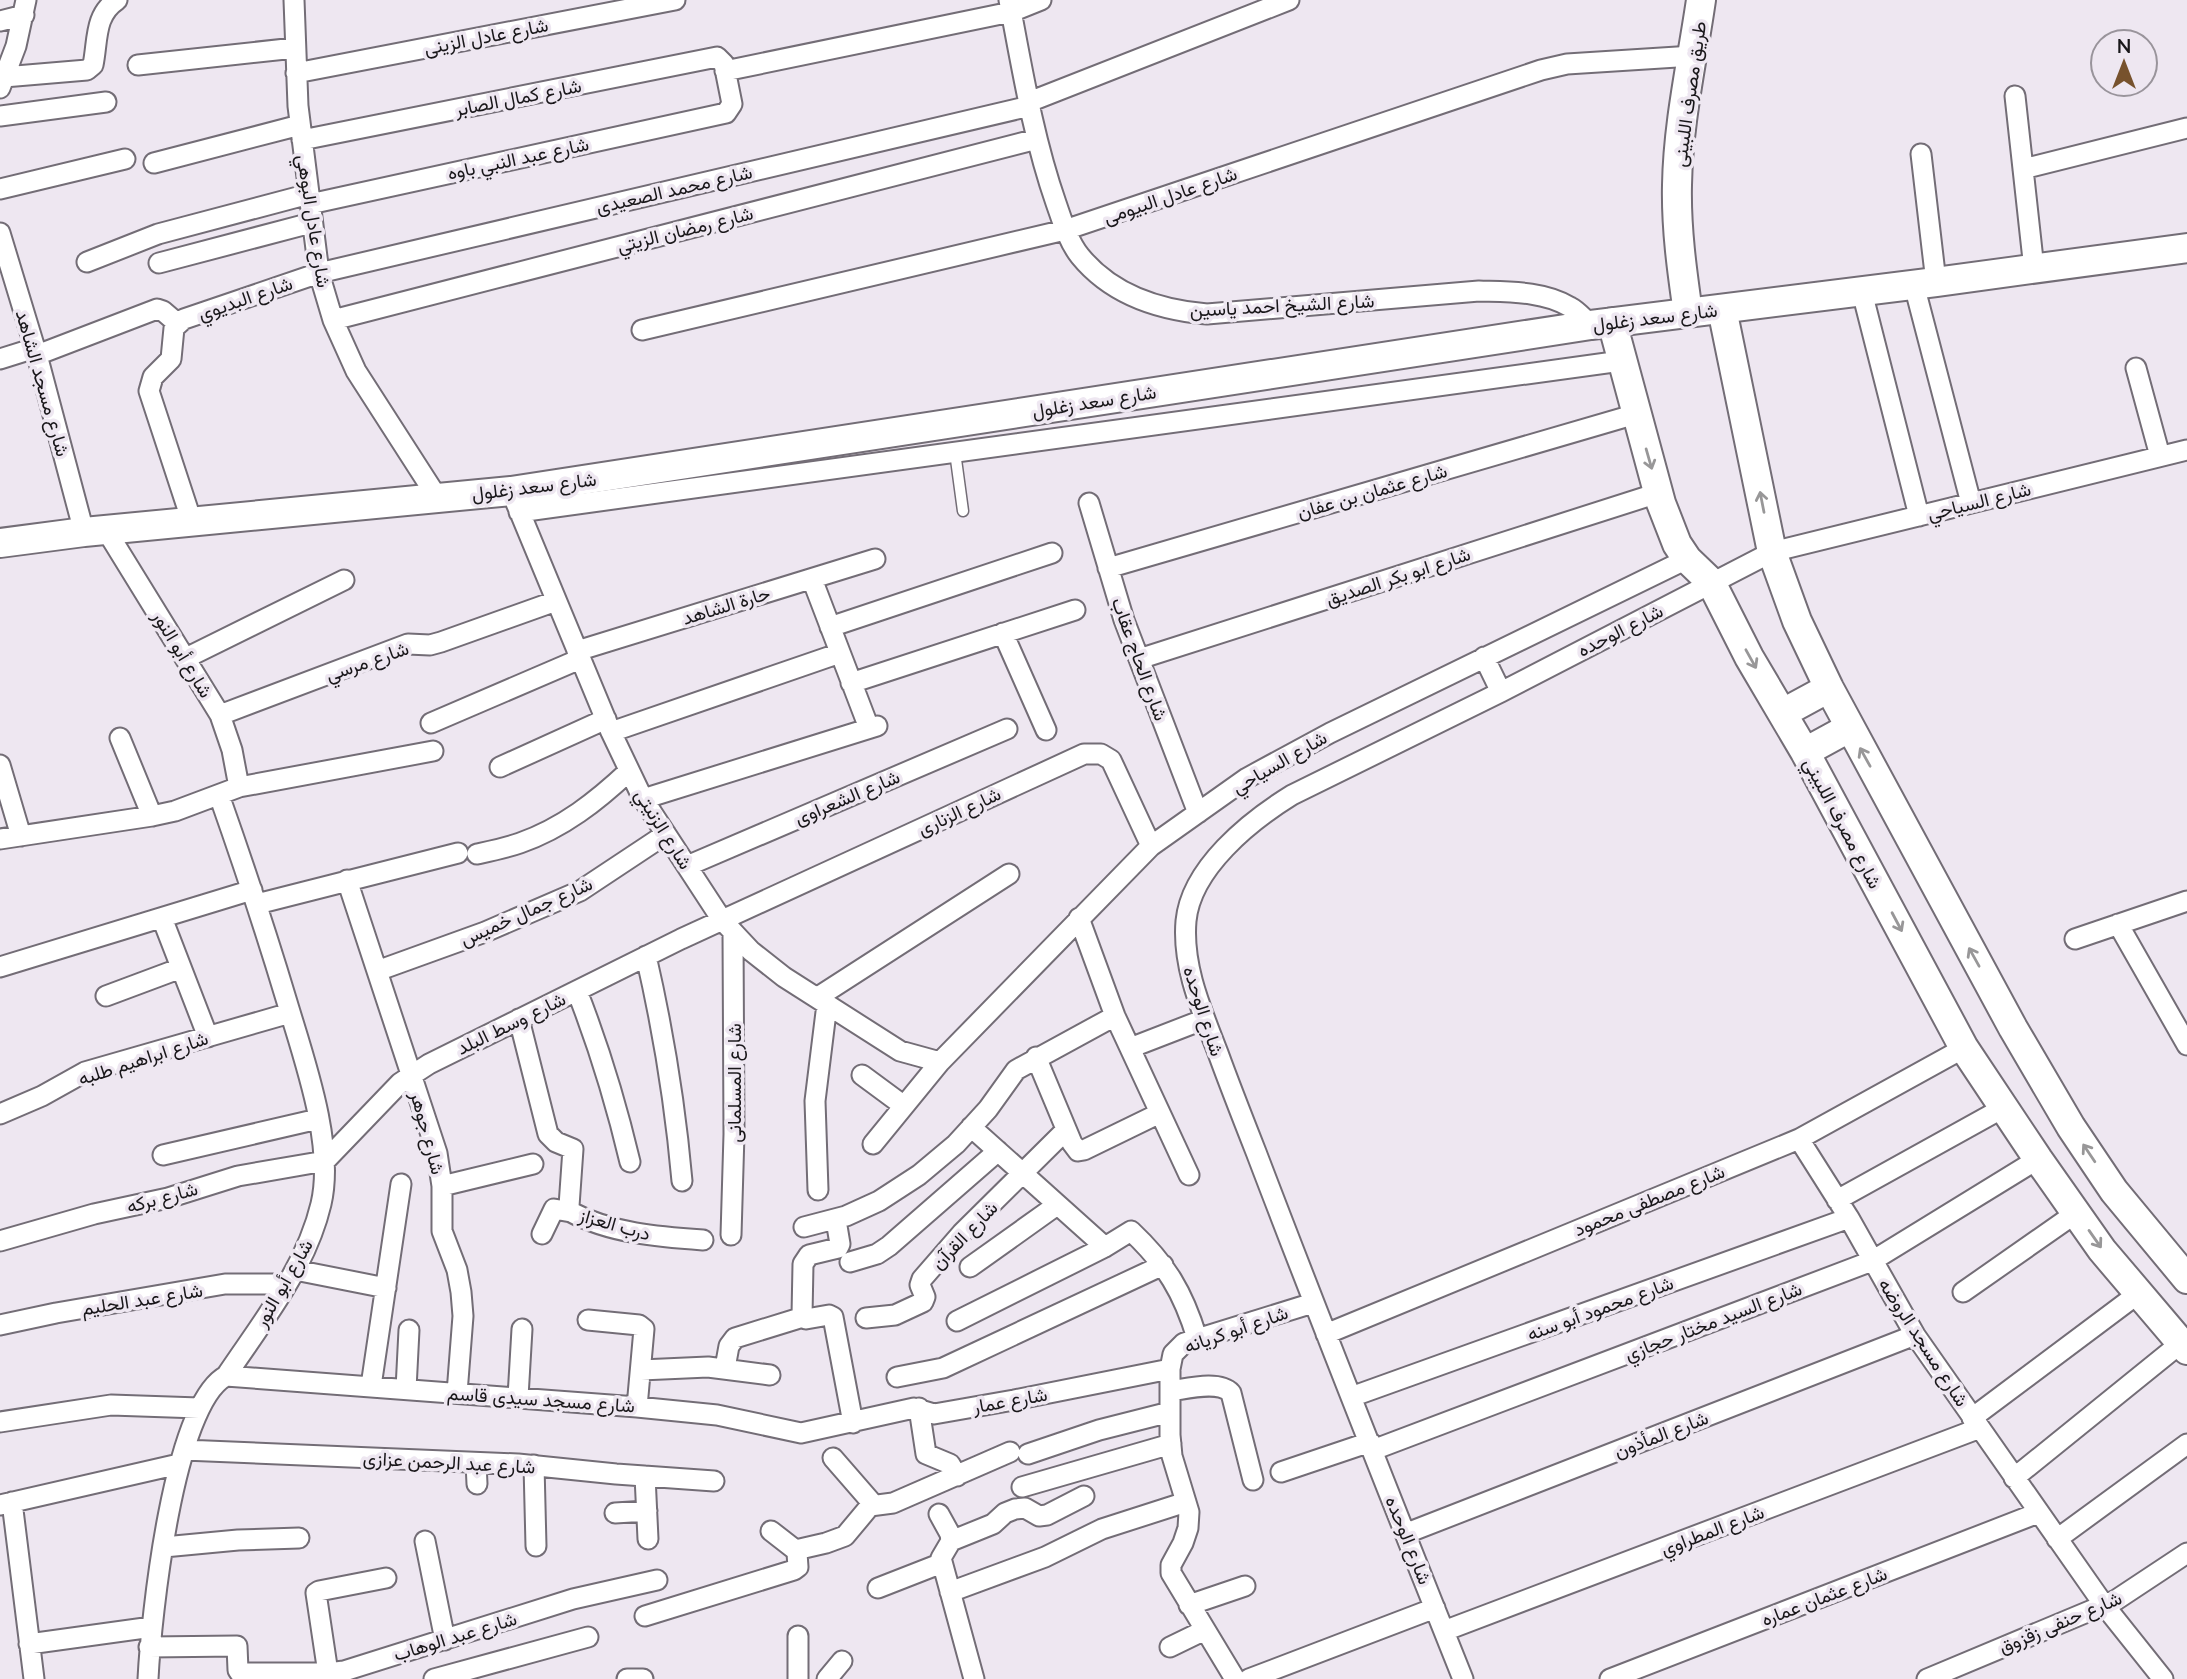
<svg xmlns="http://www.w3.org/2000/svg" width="2187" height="1679" font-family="Lato,Vazirmatn,sans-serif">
<rect width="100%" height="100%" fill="#eee7f1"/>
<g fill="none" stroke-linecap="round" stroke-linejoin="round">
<!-- lane casing -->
<g stroke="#736d76" stroke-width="13">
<path id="lane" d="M 955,452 L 963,511"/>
</g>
<!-- street casing -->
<g stroke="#736d76" stroke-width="23">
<path id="street" d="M 294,0 L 298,106 L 319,273 L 333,320 L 356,371 L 437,497
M 1009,0 C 1022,68 1033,137 1056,203 C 1062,220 1068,241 1080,256 C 1111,294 1159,310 1207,314 L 1479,291 C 1509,292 1544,291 1570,307 C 1578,311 1584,319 1591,325
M 0,21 L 24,15
M 138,65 L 295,48
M 725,71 L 1011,12 L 1041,0
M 296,73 L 675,0
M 4,77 L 87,70 L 93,65 C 98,41 94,15 117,0
M 0,88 L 16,46 L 26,0
M 2015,96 L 2034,269
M 1029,102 L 1289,0
M 0,116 L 106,102
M 302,140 L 717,57 L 724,64 L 732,104 L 726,113 L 310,204
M 1921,154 L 1936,282
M 154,163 L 300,125
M 2023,169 L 2187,128
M 0,189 L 125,159
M 0,233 L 37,355 L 84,532
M 87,262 L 158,234 L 309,194
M 159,263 L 311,223
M 1914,285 L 1971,503
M 1862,292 L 1919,516
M 333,320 L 1037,139
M 642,330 L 1065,230 L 1541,70 L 1567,64 L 1693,56
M 37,355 L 157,309 L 163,311 L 177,323
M 0,359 L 35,348
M 2136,368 L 2160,456
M 516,503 L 611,732 L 643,799 L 722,920 L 751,951 L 784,977 L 900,1051 L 940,1062
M 1089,503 L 1124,620 L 1198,813
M 519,512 L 1621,361
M 192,522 L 149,391 L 153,377 L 171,359 L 174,328 L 184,319 L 319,273 L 1030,106
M 106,530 L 220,715 L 232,750 L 239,787
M 1108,568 L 1636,414
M 812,579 L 869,728
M 830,627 L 1052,553
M 1003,633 L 1046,730
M 577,651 L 875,559
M 1484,657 L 1501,692
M 186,658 L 344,580
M 1139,659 L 1658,493
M 851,683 L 1075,610
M 220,715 L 408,644 L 430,645 L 441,642 L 556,601
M 431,723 L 580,659
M 611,732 L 840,653
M 120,738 L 152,816
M 0,765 L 21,836
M 500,767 L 606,719
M 643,799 L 877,726
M 0,839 L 152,816 L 175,811 L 239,787 L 433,751
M 477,854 C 491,851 506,848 520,843 C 563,828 597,801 629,771
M 687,866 L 1007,729
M 347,880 L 437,1153 L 442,1186 L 442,1231 L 457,1270 L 461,1292 L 463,1316 L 457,1393
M 257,904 L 458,853
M 162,918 L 208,1037
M 1079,918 L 1115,1016 L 1189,1175
M 2118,924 L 2187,1045
M 2075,939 L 2187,901
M 646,956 C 664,1034 675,1102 682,1181
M 0,967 L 252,890
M 377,971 L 485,932 L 580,891 L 666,834
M 577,991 C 599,1047 616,1103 630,1162
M 106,996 L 181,968
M 818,997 L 1009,874
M 519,1019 L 548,1134 L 556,1142 L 573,1149 L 569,1206 L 571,1212 C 610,1233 659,1237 703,1240
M 1130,1048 L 1205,1019
M 1036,1057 L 1072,1143 L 1078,1151 L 1084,1150 L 1160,1113
M 862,1075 L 904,1106
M 0,1114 L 42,1096 L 85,1072 L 290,1013
M 971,1127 L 1105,1247
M 1799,1139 L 1849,1218 L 1915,1335 L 2104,1605 L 2163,1679
M 873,1144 L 940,1062 L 1151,846 L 1247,778 L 1330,733 L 1687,559
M 163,1155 L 318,1119
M 325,1161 L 400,1083 L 429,1064 L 681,939 L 1084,754 L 1101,754 L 1111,760 L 1151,846
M 442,1186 L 533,1164
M 818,1190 L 815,1101 L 827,1004
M 1837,1200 L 2003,1108
M 836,1220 L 840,1244 L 838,1248 L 809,1255 L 803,1264 L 802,1316 L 806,1319 L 829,1315 L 833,1317 L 853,1423
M 804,1227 L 846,1216 L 879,1201 L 919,1175 L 956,1144 L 988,1109 L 1016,1070 L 1115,1016
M 542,1234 L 554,1209 L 571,1212
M 731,1235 L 734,1134 L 733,932
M 0,1241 L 94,1214 L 168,1198 L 238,1176 L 325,1161
M 850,1262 L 877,1254 L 889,1246 L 998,1151
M 970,1267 L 1057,1205
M 295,1270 L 386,1288
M 1963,1292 L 2076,1213
M 866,1318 L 895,1315 L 923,1302 L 925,1297 L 920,1285 L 922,1279 L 962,1233 L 1066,1130
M 588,1320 L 639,1325 L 644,1329 L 637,1407
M 957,1321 L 1105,1247 L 1131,1231 C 1166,1264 1183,1292 1197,1338
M 0,1325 L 56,1313 L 225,1284 L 286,1284
M 1326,1334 L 1799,1139 L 1964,1048
M 725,1368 L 729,1346 L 735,1338 L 803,1317
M 641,1370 L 708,1367 L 770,1375
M 226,1376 L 637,1407 L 717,1415 L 801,1433 L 914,1408 L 934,1414 L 1014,1400 L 1170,1369
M 897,1377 L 943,1368 L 1163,1265
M 371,1386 L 401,1184
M 406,1389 L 409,1330
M 1170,1391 C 1186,1389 1219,1380 1231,1393 L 1253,1480
M 518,1397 L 522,1329
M 1351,1397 L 1849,1218
M 919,1408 L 926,1454 L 950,1464 L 957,1476
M 1972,1418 L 2139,1293
M 0,1422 L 111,1405 L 199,1408
M 184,1450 L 518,1464 L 616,1474 L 714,1481
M 1373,1450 L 1872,1261 L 2038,1159
M 1028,1454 L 1099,1430 L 1170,1412
M 833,1458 L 873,1504
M 476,1463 L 477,1484
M 534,1465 L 536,1546
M 1281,1472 L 1370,1442
M 645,1476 L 648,1539
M 2014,1478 L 2181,1343
M 1022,1487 L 1171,1444
M 12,1502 L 34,1679
M 0,1505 L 179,1464
M 615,1513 L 647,1511
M 939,1514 L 950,1534 L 951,1541 L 941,1558 L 974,1679
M 771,1531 L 798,1552
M 1407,1533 L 1915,1335
M 2057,1539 L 2187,1444
M 425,1541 L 445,1640
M 951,1541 L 993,1524 L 1005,1513 L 1015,1509 L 1025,1508 L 1039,1516 L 1047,1515 L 1084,1496
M 164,1547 L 238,1540 L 299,1538
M 878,1588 L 942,1563
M 950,1592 L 1045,1557 L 1102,1529 L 1186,1502
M 1189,1605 L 1245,1586
M 645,1616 L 794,1570 L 798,1567 L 797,1553 L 800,1549 L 826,1543 L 845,1536 L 870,1506 L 893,1503 L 1010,1452
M 1444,1631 L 1980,1428
M 29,1644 L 152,1627
M 149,1647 L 237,1646 L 238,1670 L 240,1673 L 328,1673 L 344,1671 L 573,1599 L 657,1580
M 1170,1647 L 1205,1630
M 328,1673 L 316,1593 L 319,1591 L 386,1578
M 148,1679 C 151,1619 173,1404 226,1376 C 262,1322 306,1268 321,1204 C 335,1145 304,1059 287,1002 C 266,932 243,863 219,795
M 434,1679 L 588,1637
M 627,1679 L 643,1679
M 798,1679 L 798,1636
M 827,1679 L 842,1661
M 1235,1679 L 1171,1573 L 1171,1565 L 1183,1543 L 1188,1528 L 1189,1512 L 1172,1456 L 1170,1435 L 1170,1369 L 1173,1354 L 1184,1343 L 1313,1303
M 1249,1679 L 1435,1608
M 1463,1679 C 1393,1504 1323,1328 1256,1152 C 1243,1119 1230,1086 1218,1053 C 1202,1011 1182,967 1186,921 C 1191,868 1250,821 1292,795 L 1501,692 L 1772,552 L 2187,450
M 1610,1679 L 2038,1513
M 1927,1679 L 2116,1600 L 2187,1553"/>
</g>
<!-- secondary casing -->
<g stroke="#736d76" stroke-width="32">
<path id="secondary" d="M 1722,309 L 1772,552 L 1797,621 L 1829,688 L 2013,1028 L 2071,1127 L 2114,1191 L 2187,1279
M 1688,313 C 1682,271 1676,228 1677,185 C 1678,123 1692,62 1701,0
M 1612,322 L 1661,503 L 1677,544 L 1687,559 L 1711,582 L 1749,657 L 1805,752 L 1964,1048 L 2038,1159 L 2102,1250 L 2187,1350
M 0,543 L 84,532 L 511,491 L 1591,325 L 1936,282 L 2187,248
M 1783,713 L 1829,688
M 1805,752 L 1849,728"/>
</g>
<!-- lane -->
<use href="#lane" stroke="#fff" stroke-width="10"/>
<!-- street -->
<use href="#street" stroke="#fff" stroke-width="19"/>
<!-- secondary -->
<use href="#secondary" stroke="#fff" stroke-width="28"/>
</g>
<!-- one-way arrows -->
<defs><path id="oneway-shaft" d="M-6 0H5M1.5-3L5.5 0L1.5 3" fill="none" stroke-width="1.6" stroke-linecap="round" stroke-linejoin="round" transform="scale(1.75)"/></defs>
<g stroke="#989798">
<use href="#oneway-shaft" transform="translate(1649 459) rotate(74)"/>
<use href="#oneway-shaft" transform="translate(1762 502) rotate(-101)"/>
<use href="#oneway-shaft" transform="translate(1751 659) rotate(61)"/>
<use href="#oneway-shaft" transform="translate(1865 757) rotate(-119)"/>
<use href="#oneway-shaft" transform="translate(1897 922) rotate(62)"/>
<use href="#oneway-shaft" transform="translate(1974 957) rotate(-119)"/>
<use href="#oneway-shaft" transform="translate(2089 1153) rotate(-124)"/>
<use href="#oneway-shaft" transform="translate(2095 1239) rotate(55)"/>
</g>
<g text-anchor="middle" stroke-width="7" stroke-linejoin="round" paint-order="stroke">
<!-- street labels -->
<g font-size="19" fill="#19171a" stroke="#eee7f1">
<text transform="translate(486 36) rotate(-11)" y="7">شارع عادل الزينى</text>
<text transform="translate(1689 94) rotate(-82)" y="7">طريق مصرف اللبينى</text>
<text transform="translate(518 97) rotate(-11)" y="7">شارع كمال الصابر</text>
<text transform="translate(518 158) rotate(-12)" y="7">شارع عبد النبي باوه</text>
<text transform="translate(674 189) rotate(-13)" y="7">شارع محمد الصعيدى</text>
<text transform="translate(1170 195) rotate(-19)" y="7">شارع عادل البيومى</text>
<text transform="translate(314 221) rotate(81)" y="7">شارع عادل البوهي</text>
<text transform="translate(685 229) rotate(-14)" y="7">شارع رمضان الزيتي</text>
<text transform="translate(245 298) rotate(-19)" y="7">شارع البديوي</text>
<text transform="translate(1282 305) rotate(-3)" y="7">شارع الشيخ احمد ياسين</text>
<text transform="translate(1655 317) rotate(-7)" y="7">شارع سعد زغلول</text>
<text transform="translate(43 383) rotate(74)" y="7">شارع مسجد الشاهد</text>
<text transform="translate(1094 401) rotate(-9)" y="7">شارع سعد زغلول</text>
<text transform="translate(534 486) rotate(-7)" y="7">شارع سعد زغلول</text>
<text transform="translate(1372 491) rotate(-16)" y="7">شارع عثمان بن عفان</text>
<text transform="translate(1979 501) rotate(-14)" y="7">شارع السياحي</text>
<text transform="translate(1398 576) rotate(-18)" y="7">شارع ابو بكر الصديق</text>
<text transform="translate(726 605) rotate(-17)" y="7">حارة الشاهد</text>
<text transform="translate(1620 630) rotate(-27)" y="7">شارع الوحده</text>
<text transform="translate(183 654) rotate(59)" y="7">شارع أبو النور</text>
<text transform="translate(1140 659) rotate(70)" y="7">شارع الحاج عقاب</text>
<text transform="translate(367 661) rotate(-19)" y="7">شارع مرسي</text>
<text transform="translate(1279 762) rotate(-30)" y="7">شارع السياحي</text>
<text transform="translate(847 797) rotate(-23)" y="7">شارع الشعراوى</text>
<text transform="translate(959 811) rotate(-25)" y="7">شارع الزنارى</text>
<text transform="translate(1843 823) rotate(62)" y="7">شارع مصرف اللبيني</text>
<text transform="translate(664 829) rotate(58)" y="7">شارع الزنيتي</text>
<text transform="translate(526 911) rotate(-24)" y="7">شارع جمال خميس</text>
<text transform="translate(1204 1011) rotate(72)" y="7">شارع الوحده</text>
<text transform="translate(511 1023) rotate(-26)" y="7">شارع وسط البلد</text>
<text transform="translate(143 1058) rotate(-18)" y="7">شارع ابراهيم طلبه</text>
<text transform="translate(734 1083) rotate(-90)" y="7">شارع المسلمانى</text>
<text transform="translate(428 1133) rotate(75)" y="7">شارع جوهر</text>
<text transform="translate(162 1197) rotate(-15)" y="7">شارع بركه</text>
<text transform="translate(1649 1200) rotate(-22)" y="7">شارع مصطفى محمود</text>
<text transform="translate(615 1224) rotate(16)" y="7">درب العزاز</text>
<text transform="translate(964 1235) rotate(-46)" y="7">شارع القرآن</text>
<text transform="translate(283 1283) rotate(-60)" y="7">شارع أبو النور</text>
<text transform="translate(142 1299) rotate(-9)" y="7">شارع عبد الحليم</text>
<text transform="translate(1600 1308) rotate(-20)" y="7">شارع محمود أبو سنه</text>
<text transform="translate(1713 1321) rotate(-21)" y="7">شارع السيد مختار حجازي</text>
<text transform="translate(1236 1329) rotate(-19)" y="7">شارع أبو كريانه</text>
<text transform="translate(1924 1342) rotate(57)" y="7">شارع مسجد الروضه</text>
<text transform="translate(541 1399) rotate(4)" y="7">شارع مسجد سيدى قاسم</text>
<text transform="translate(1010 1400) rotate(-10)" y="7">شارع عمار</text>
<text transform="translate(1661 1434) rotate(-21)" y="7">شارع المأذون</text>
<text transform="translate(449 1462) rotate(3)" y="7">شارع عبد الرحمن عزازى</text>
<text transform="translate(1712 1530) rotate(-21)" y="7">شارع المطراوي</text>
<text transform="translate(1409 1540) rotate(68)" y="7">شارع الوحده</text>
<text transform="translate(1824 1596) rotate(-21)" y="7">شارع عثمان عماره</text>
<text transform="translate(2060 1622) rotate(-23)" y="7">شارع حنفى زقزوق</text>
<text transform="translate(455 1636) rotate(-17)" y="7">شارع عبد الوهاب</text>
</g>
</g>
<!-- north arrow -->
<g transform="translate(2124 63)"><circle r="33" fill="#eee7f1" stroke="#99949b" stroke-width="2"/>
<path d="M0-5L12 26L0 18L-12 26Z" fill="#77522d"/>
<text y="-10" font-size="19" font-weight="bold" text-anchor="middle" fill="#19171a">N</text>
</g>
</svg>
